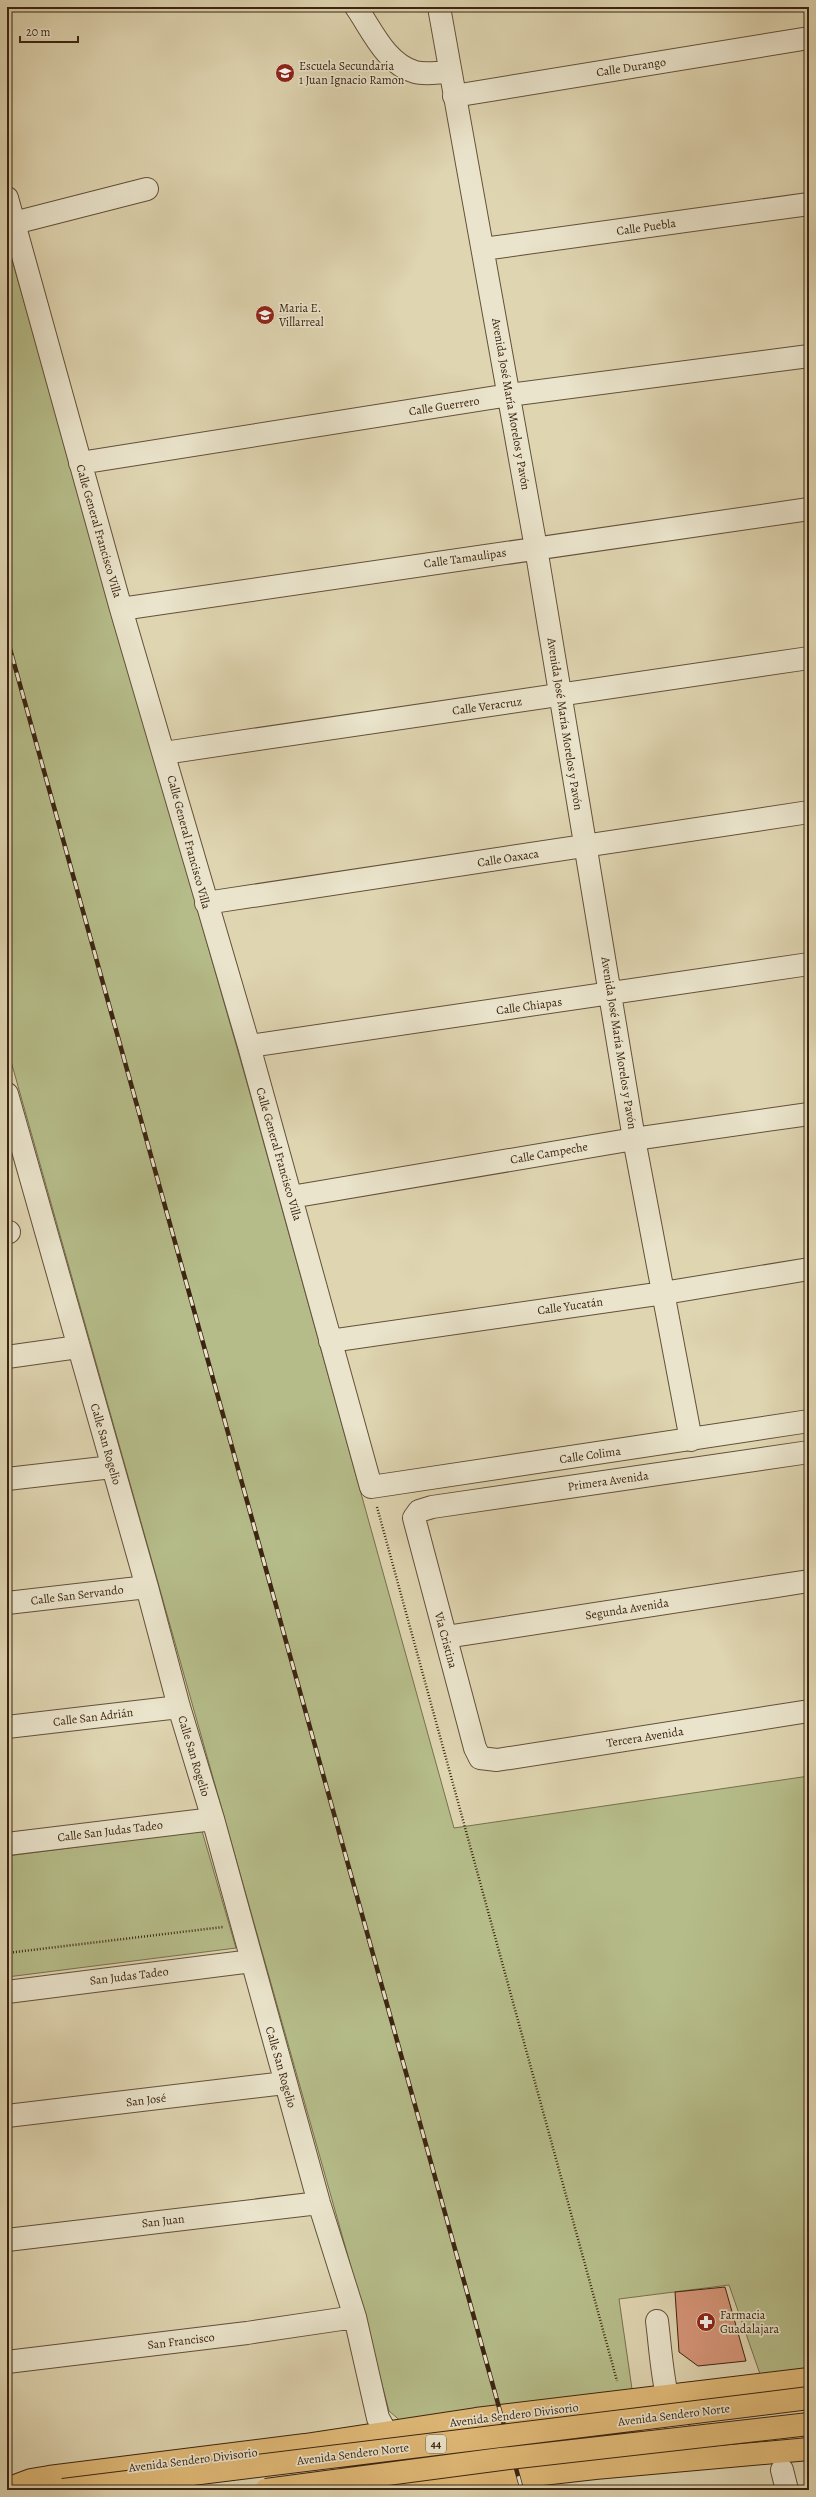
<svg xmlns="http://www.w3.org/2000/svg" width="816" height="2497" font-family="Alegreya,serif">
<rect width="100%" height="100%" fill="#dfd5b1"/>
<filter id="stains"><feTurbulence type="fractalNoise" baseFrequency=".005" numOctaves="4"/><feColorMatrix values="0 0 0 0 .2 0 0 0 0 .09 0 0 0 0 .02 0 0 0 .5 -.17"/></filter>
<radialGradient id="worn" r=".72"><stop offset=".6" stop-color="#630" stop-opacity="0"/><stop offset="1" stop-color="#630" stop-opacity=".3"/></radialGradient>
<!-- green -->
<path fill="#b5bc89" stroke="#78704d" d="M 7,242 L 249,1090 L 454,1828 L 809,1776 L 809,2368 L 760,2374 L 729,2285 L 619,2299 L 632,2389 L 403,2423 L 389,2411 L 349,2260 L 7,1047 Z
M 202,1831 L 236,1948 L 7,1977 L 7,1856 Z"/>
<!-- building -->
<path fill="#d8977b" stroke="#3b2411" d="M 725,2287 L 746,2361 L 698,2366 L 679,2352 L 675,2292 Z"/>
<g fill="none" stroke-linecap="round" stroke-linejoin="round">
<!-- minor casing -->
<g stroke="#645039" stroke-width="24">
<path id="minor" d="M 356,7 C 372,30 386,64 415,72 C 426,75 439,72 450,72
M 439,7 L 536,548 L 634,1139 L 691,1440
M 454,96 L 809,38
M 7,198 L 121,609 L 249,1046 L 371,1487 L 809,1421
M 14,223 L 147,189
M 483,249 L 809,204
M 80,463 L 509,395 L 809,356
M 121,609 L 809,509
M 164,753 L 809,658
M 206,903 L 809,812
M 249,1046 L 809,964
M 7,1094 L 147,1587 L 179,1707 L 213,1819 L 319,2203 L 355,2317 L 378,2418 L 387,2434 L 427,2483
M 291,1197 L 634,1139 L 809,1114
M 7,1232 L 9,1232
M 330,1341 L 664,1293 L 809,1269
M 7,1357 L 78,1347
M 809,1452 L 432,1507 L 419,1511 L 414,1518 L 475,1748 L 480,1758 L 497,1760 L 809,1711
M 7,1479 L 112,1467
M 7,1603 L 147,1587
M 446,1637 L 809,1581
M 7,1727 L 179,1707
M 7,1844 L 213,1819
M 7,1992 L 252,1961
M 7,2116 L 285,2083
M 7,2240 L 319,2203
M 657,2321 C 662,2358 663,2428 696,2451
M 7,2362 L 247,2333 L 355,2317
M 782,2470 L 787,2490"/>
</g>
<!-- major casing -->
<g stroke="#3b2411" stroke-width="24">
<path id="major" d="M 7,2489 L 31,2480 L 49,2477 L 305,2445 L 476,2419 L 809,2379
M 404,2490 L 595,2468 L 809,2449"/>
</g>
<!-- path -->
<path stroke="#3b2411" stroke-width="2.5" stroke-dasharray="1 2" stroke-linecap="butt" d="M 377,1507 L 617,2381
M 7,1953 L 223,1927"/>
<!-- minor -->
<use href="#minor" stroke="#eae4cc" stroke-width="22"/>
<!-- major -->
<use href="#major" stroke="#e0ba78" stroke-width="22"/>
<!-- rail casing -->
<g stroke="#3b2411" stroke-width="4.5">
<path id="rail" d="M 7,638 L 522,2490"/>
</g>
<!-- rail -->
<use href="#rail" stroke="#eae4cc" stroke-width="3" stroke-dasharray="9" stroke-linecap="butt"/>
<!-- major-bridge casing -->
<g stroke="#3b2411" stroke-width="24" stroke-linecap="butt">
<path id="major-bridge" d="M 63,2490 L 809,2398
M 266,2490 L 501,2459 L 809,2424"/>
</g>
<!-- major-bridge -->
<use href="#major-bridge" stroke="#e0ba78" stroke-width="22"/>
</g>
<!-- icons -->
<defs>
<g id="school-disc" transform="scale(1)"><circle r="9.5" fill="#8f2418" stroke="#eae4cc"/><path d="M0-5L7-2L0 1L-7-2ZM-4 1L0 2.5L4 1V4Q0 6-4 4Z" fill="#fff"/></g>
<g id="pharmacy-disc" transform="scale(1)"><circle r="9.5" fill="#8f2418" stroke="#eae4cc"/><path d="M-2-6h4v4h4v4h-4v4h-4v-4h-4v-4h4Z" fill="#fff"/></g>
</defs>
<g fill-rule="evenodd">
<use href="#school-disc" x="285" y="73"/>
<use href="#school-disc" x="265" y="315"/>
<use href="#pharmacy-disc" x="706" y="2322"/>
</g>
<g text-anchor="middle" stroke-width="3.5" stroke-linejoin="round" paint-order="stroke">
<!-- shield labels -->
<rect fill="#eae4cc" stroke="#705e49" stroke-width="1" x="426" y="2435" width="20" height="18" rx="3"/>
<g font-size="11" font-weight="bold" fill="#3b2411">
<text x="436" y="2448">44</text>
</g>
<!-- poi labels -->
<g font-size="12" fill="#3b2411" stroke="#eae4cc" text-anchor="start">
<text x="299" y="70">Escuela Secundaria<tspan x="299" dy="14">1 Juan Ignacio Ramon</tspan></text>
<text x="279" y="312">Maria E.<tspan x="279" dy="14">Villarreal</tspan></text>
<text x="720" y="2319">Farmacia<tspan x="720" dy="14">Guadalajara</tspan></text>
</g>
<!-- street labels -->
<g font-size="12" fill="#3b2411" stroke="#eae4cc">
<text transform="translate(631 67) rotate(-9)" y="4">Calle Durango</text>
<text transform="translate(646 227) rotate(-8)" y="4">Calle Puebla</text>
<text transform="translate(511 404) rotate(80)" y="4">Avenida José María Morelos y Pavón</text>
<text transform="translate(444 406) rotate(-9)" y="4">Calle Guerrero</text>
<text transform="translate(99 531) rotate(74)" y="4">Calle General Francisco Villa</text>
<text transform="translate(465 558) rotate(-8)" y="4">Calle Tamaulipas</text>
<text transform="translate(487 706) rotate(-8)" y="4">Calle Veracruz</text>
<text transform="translate(565 724) rotate(81)" y="4">Avenida José María Morelos y Pavón</text>
<text transform="translate(189 842) rotate(75)" y="4">Calle General Francisco Villa</text>
<text transform="translate(508 858) rotate(-9)" y="4">Calle Oaxaca</text>
<text transform="translate(529 1006) rotate(-8)" y="4">Calle Chiapas</text>
<text transform="translate(619 1043) rotate(81)" y="4">Avenida José María Morelos y Pavón</text>
<text transform="translate(549 1153) rotate(-10)" y="4">Calle Campeche</text>
<text transform="translate(279 1154) rotate(74)" y="4">Calle General Francisco Villa</text>
<text transform="translate(570 1306) rotate(-8)" y="4">Calle Yucatán</text>
<text transform="translate(106 1444) rotate(74)" y="4">Calle San Rogelio</text>
<text transform="translate(590 1455) rotate(-8)" y="4">Calle Colima</text>
<text transform="translate(608 1481) rotate(-8)" y="4">Primera Avenida</text>
<text transform="translate(77 1595) rotate(-7)" y="4">Calle San Servando</text>
<text transform="translate(627 1609) rotate(-9)" y="4">Segunda Avenida</text>
<text transform="translate(446 1640) rotate(75)" y="4">Vía Cristina</text>
<text transform="translate(93 1717) rotate(-7)" y="4">Calle San Adrián</text>
<text transform="translate(645 1737) rotate(-9)" y="4">Tercera Avenida</text>
<text transform="translate(194 1756) rotate(73)" y="4">Calle San Rogelio</text>
<text transform="translate(110 1831) rotate(-7)" y="4">Calle San Judas Tadeo</text>
<text transform="translate(129 1976) rotate(-7)" y="4">San Judas Tadeo</text>
<text transform="translate(281 2067) rotate(74)" y="4">Calle San Rogelio</text>
<text transform="translate(146 2100) rotate(-7)" y="4">San José</text>
<text transform="translate(163 2221) rotate(-7)" y="4">San Juan</text>
<text transform="translate(181 2341) rotate(-7)" y="4">San Francisco</text>
<text transform="translate(514 2415) rotate(-7)" y="4">Avenida Sendero Divisorio</text>
<text transform="translate(674 2415) rotate(-7)" y="4">Avenida Sendero Norte</text>
<text transform="translate(353 2454) rotate(-7)" y="4">Avenida Sendero Norte</text>
<text transform="translate(193 2460) rotate(-7)" y="4">Avenida Sendero Divisorio</text>
</g>
</g>
<!-- margin -->
<rect width="816" height="2497" fill="none" stroke="#dfd5b1" stroke-width="24"/>
<rect x="8" y="8" width="800" height="2481" fill="none" stroke="#3b2411" stroke-width="2"/>
<rect x="12" y="12" width="792" height="2473" fill="none" stroke="#3b2411"/>
<!-- scale -->
<path d="M20 36v6h58v-6" fill="none" stroke="#3b2411" stroke-width="2"/>
<text x="26" y="36" font-size="12" fill="#3b2411" stroke="#eae4cc" stroke-width="3" paint-order="stroke">20 m</text>
<rect width="100%" height="100%" filter="url(#stains)"/>
<rect width="100%" height="100%" fill="url(#worn)"/>
</svg>
